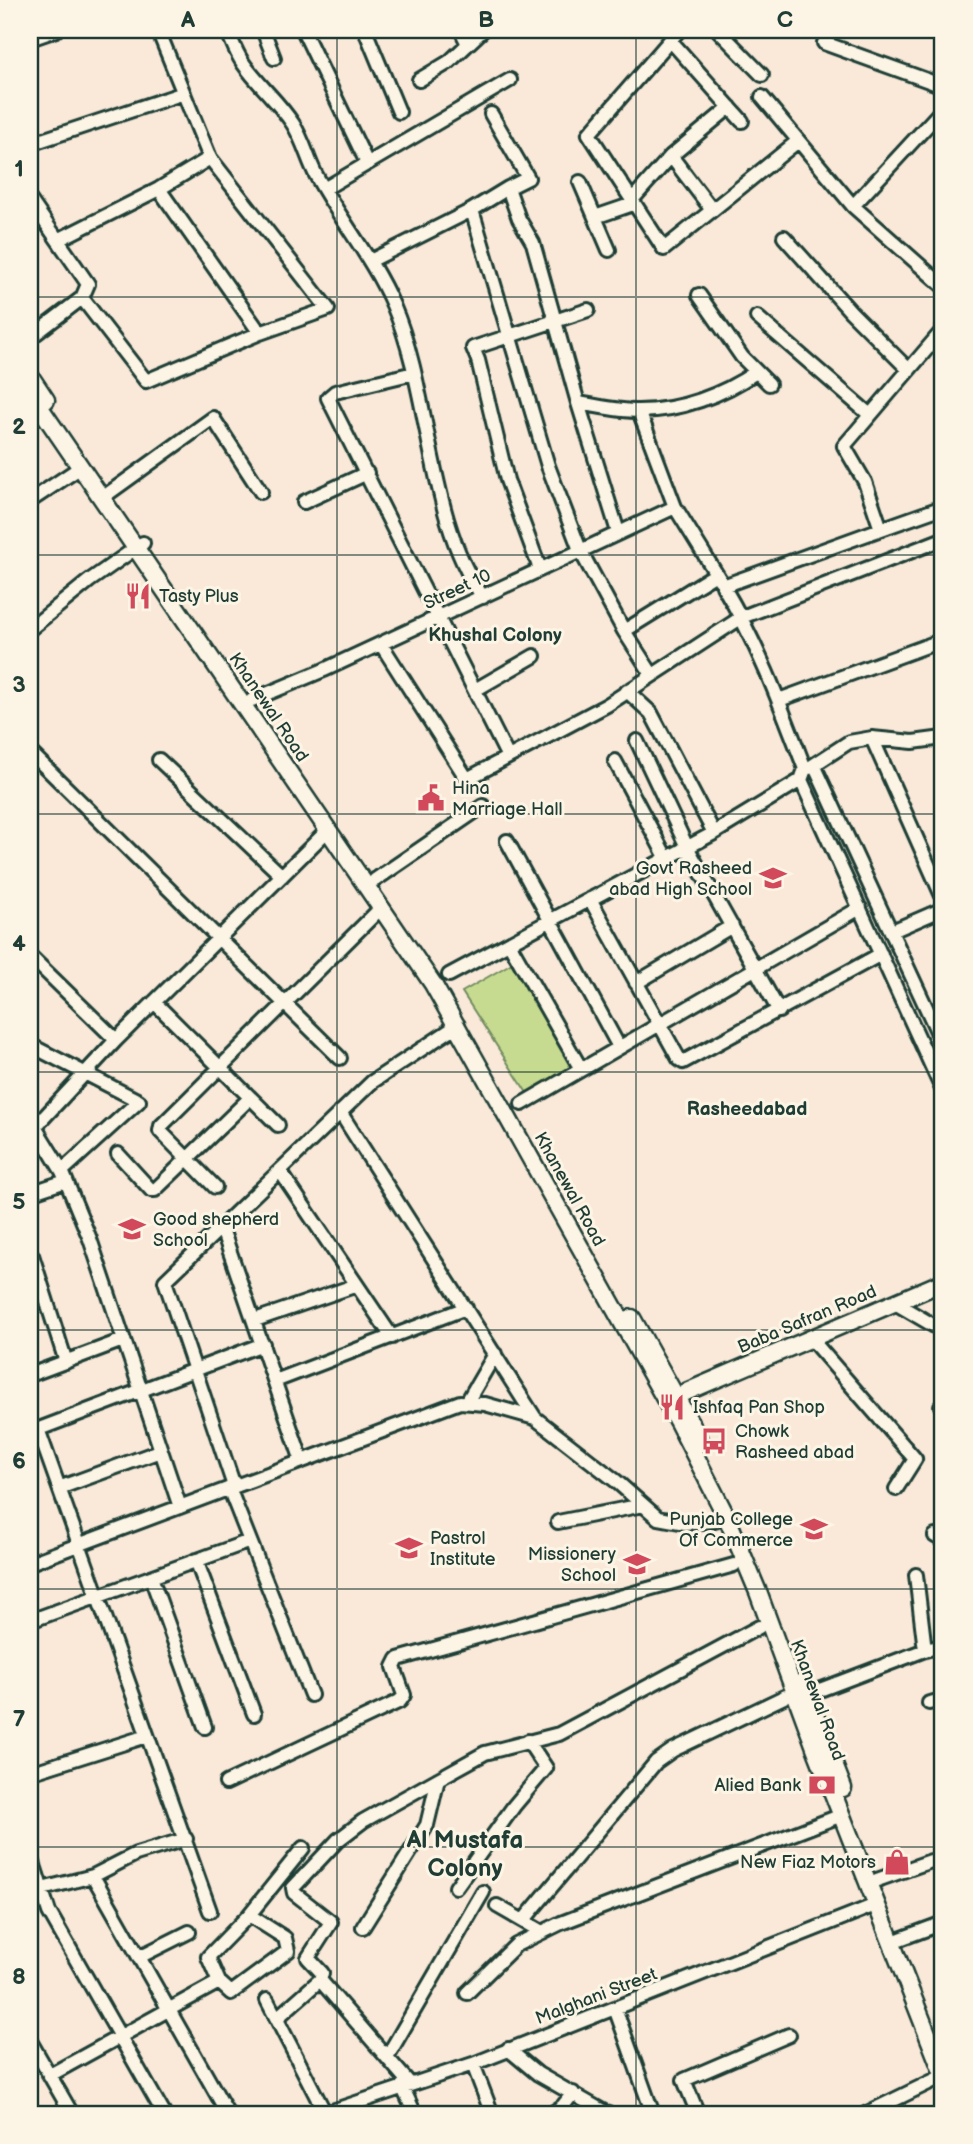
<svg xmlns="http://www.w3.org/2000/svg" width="973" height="2144" font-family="'Balsamiq Sans',sans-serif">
<rect width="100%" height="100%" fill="#fae9d9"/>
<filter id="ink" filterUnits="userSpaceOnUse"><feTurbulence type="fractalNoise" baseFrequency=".0143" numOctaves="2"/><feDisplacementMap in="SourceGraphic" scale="14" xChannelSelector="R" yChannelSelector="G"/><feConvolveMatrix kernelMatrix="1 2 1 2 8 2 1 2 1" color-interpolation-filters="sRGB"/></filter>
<g filter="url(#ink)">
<!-- green -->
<path fill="#c7db90" stroke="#738c62" stroke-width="2" d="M 512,963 L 577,1069 L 529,1096 L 462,992 Z"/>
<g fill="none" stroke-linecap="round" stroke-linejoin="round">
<!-- minor casing -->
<g stroke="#1f3d34" stroke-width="18">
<path id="minor" d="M 227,30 C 232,41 236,53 243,63 C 258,85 279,102 293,124 C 304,141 308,161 317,177 C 341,221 373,259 393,305 C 431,392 428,522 483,597
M 263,30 L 274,58
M 303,30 L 367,163
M 365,30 L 399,112
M 461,30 L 468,44
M 679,30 L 589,134 L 664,249 L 798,141
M 718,30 L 762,75
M 30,39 L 56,30
M 670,40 L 742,121
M 824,43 L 943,86
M 419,80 L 449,62 L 483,30
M 762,97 L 853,206 L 940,112
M 491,114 L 528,178 L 508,188 L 519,219 L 533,243 L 578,403 C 598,406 618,411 638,411 C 680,411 723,395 756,372
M 30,144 L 184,93
M 671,156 L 712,210
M 580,182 L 609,250
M 508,188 L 472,210 L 548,466 L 580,550 L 624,631 L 716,574
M 159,189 L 260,333
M 324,189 L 510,80
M 30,200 L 88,284 L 82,298 L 30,338
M 631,201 L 671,156 L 730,107
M 853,206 L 943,286
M 595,217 L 633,204
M 784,237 L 851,312 L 909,370
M 58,240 L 159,189 L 210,158
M 370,261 L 472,210
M 699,295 L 742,357 L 769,384
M 82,298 L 146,381 L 260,333 L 328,309 L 210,158 L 158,30
M 757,317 L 870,415
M 414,373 L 335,392 L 328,398 L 508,757
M 578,403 L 618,532
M 639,411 L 675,507 L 720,580
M 109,493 L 213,418 L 261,492
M 30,501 L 81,467
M 304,502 L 367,473
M 881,529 L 943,507
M 540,569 L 507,480 L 478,360 L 473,348 L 588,310
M 30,629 L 89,581 L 143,543
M 624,631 L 651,673
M 381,644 L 467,779 L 607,705 L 742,617 L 943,539
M 475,690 L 534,656
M 627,691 L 651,713 L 714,833
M 252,700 L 324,670 L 675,507
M 779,700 L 943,640
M 872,738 L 943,898
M 637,741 L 687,847 L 779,1011
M 30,752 L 340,1058
M 159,760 L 282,876
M 615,761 L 667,859
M 815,767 L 943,1044
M 809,768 L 849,742 L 872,738 L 913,742 L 943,738
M 801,780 L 943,1091
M 507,841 L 619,1047
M 375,880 L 483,806
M 590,899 L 679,1059 L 683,1062 L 881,954
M 892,931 L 943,909
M 509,943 L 581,1069
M 30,956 L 116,1040
M 449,975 L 714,833 L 801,780 L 805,769 C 781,706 758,644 723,586 L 881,529 L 865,482 L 844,446 L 943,330
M 636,983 L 732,926
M 154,1002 L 278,1125
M 30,1045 L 139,1101 L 62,1171
M 522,1104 L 860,908
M 340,1112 L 535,1418
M 30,1119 L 62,1171 L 90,1239 L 180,1507
M 36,1126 L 116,1040 L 329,829
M 118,1154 L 151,1190 L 155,1190 L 250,1098
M 280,1171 L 392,1337
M 215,1187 L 160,1131 L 161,1126 L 382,907
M 30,1193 L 66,1181
M 221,1226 L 302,1461
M 32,1255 L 66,1362
M 895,1303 L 943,1331
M 255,1320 L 357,1285
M 811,1339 L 915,1459 L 896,1489
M 30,1375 L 123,1340
M 275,1381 L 466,1308
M 467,1402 L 495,1354
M 941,1406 L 943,1408
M 38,1429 L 210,1911
M 31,1432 L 263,1344
M 234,1486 L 165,1281 L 372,1082 L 458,1025
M 59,1488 L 160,1451
M 229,1488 L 311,1695
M 558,1522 L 643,1505
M 935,1536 L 943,1540
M 196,1560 L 254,1714
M 30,1563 L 460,1402 L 485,1404 L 535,1418 L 616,1481 L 658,1518 L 685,1523 L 715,1521
M 916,1575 L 925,1650
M 151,1577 L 205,1727
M 30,1621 L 250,1541
M 817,1691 L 925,1650 L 943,1646
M 929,1703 L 943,1700
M 30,1773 L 147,1736
M 226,1783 L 400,1701 L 404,1695 L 394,1667 L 398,1659 L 734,1565
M 30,1853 L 49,1912 L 164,2114
M 93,1876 L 228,2114
M 877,1880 L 931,1861 L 943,1862
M 456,1887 L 514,1806 L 546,1768 L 528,1741
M 42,1889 L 93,1876 L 136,1854 L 186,1839
M 497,1906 L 542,1932
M 523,1921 L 656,1762 L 673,1750 L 786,1696
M 363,1927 L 427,1825 L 438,1779
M 900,1939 L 943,1923
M 139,1957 L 189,1932
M 320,1980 L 410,2084
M 219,1982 L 231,1993 L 288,1951 L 285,1938 L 249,1915
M 467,1993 L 516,1945 L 561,1923 L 842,1815
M 267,2000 L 325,2113
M 615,2008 L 653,2114
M 277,2018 L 320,1980 L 322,1973 L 308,1958 L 331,1922 L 294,1893 L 293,1888 L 338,1840 L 363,1821 L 438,1779 L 485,1753 L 559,1734 L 759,1627
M 30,2041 L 72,2114
M 508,2049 L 538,2074 L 608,2114
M 387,2057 L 483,1892
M 473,2064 L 492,2114
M 50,2075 L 219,1982 L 208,1957 L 249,1915 L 303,1848
M 402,2086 L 415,2114
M 323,2114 L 473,2064 L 878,1904
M 551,2114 L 563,2106 L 573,2093
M 698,2114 L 684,2080 L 789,2035
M 865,2114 L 943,2076"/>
</g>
<!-- major casing -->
<g stroke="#1f3d34" stroke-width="21">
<path id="major" d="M 30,376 L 46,400
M 30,393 L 433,984 L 678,1422 L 728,1520 L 758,1592 L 816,1750 L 943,2074
M 632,1318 L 701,1442
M 686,1392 L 943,1282
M 802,1682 L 843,1788"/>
</g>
<!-- minor -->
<use href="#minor" stroke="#fcf5e5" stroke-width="12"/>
<!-- major -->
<use href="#major" stroke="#fcf5e5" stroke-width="16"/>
</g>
</g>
<!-- grid -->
<path fill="none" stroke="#1f3d34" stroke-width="2" stroke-opacity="0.55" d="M 337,30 L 337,2114M 636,30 L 636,2114M 30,297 L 943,297M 30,555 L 943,555M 30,814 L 943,814M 30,1072 L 943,1072M 30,1330 L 943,1330M 30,1589 L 943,1589M 30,1847 L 943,1847"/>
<!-- icons -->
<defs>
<g id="restaurant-bare" transform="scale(2.1)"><path d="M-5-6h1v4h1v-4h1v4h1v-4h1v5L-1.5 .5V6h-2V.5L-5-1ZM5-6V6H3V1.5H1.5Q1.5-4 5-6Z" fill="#d1495b" stroke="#fcf5e5" stroke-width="2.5" paint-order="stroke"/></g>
<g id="civic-bare" transform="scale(2.1)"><path d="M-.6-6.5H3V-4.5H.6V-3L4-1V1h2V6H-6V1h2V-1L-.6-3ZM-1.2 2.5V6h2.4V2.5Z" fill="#d1495b" stroke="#fcf5e5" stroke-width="2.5" paint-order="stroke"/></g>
<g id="school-bare" transform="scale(2.1)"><path d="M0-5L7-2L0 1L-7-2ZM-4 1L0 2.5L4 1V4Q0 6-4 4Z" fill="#d1495b" stroke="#fcf5e5" stroke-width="2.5" paint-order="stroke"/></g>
<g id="bus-bare" transform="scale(2.1)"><path d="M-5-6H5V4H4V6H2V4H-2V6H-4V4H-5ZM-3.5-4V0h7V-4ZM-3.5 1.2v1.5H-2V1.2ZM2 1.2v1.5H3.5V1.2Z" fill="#d1495b" stroke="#fcf5e5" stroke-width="2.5" paint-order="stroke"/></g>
<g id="university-bare" transform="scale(2.1)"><path d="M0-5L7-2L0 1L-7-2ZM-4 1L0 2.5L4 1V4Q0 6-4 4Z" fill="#d1495b" stroke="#fcf5e5" stroke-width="2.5" paint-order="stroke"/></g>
<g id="bank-bare" transform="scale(2.1)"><path d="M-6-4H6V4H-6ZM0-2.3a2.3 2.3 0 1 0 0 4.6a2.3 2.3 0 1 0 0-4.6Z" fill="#d1495b" stroke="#fcf5e5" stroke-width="2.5" paint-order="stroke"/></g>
<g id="shop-bare" transform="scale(2.1)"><path d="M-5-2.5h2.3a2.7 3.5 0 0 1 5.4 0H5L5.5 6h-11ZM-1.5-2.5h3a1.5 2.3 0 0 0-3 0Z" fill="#d1495b" stroke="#fcf5e5" stroke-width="2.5" paint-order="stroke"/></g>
</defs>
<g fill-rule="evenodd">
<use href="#restaurant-bare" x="138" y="596"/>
<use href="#civic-bare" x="431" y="798"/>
<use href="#school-bare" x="773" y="878"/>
<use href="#school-bare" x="132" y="1229"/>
<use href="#restaurant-bare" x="672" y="1407"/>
<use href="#bus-bare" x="714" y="1441"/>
<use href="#university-bare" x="814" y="1529"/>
<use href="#school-bare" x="409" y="1548"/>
<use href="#school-bare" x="637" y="1564"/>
<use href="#bank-bare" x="822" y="1785"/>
<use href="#shop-bare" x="897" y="1862"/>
</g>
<g text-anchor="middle" stroke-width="6" stroke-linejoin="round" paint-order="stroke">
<!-- street labels -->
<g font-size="18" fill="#1f3d34" stroke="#fcf5e5">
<text transform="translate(457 589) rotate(-25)" y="6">Street 10</text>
<text transform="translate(269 707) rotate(56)" y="6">Khanewal Road</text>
<text transform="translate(570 1189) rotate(61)" y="6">Khanewal Road</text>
<text transform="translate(807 1319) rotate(-23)" y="6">Baba Safran Road</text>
<text transform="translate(818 1700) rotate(70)" y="6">Khanewal Road</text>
<text transform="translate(596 1996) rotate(-21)" y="6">Malghani Street</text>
</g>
<!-- poi labels -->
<g font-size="18" fill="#1f3d34" stroke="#fcf5e5" text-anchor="start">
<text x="159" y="602">Tasty Plus</text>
<text x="452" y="794">Hina<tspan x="452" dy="21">Marriage Hall</tspan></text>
<text x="752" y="874" text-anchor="end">Govt Rasheed<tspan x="752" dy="21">abad High School</tspan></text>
<text x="153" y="1225">Good shepherd<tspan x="153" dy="21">School</tspan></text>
<text x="693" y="1413">Ishfaq Pan Shop</text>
<text x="735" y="1437">Chowk<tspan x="735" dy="21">Rasheed abad</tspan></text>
<text x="793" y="1525" text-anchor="end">Punjab College<tspan x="793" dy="21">Of Commerce</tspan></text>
<text x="430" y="1544">Pastrol<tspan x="430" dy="21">Institute</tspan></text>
<text x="616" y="1560" text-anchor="end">Missionery<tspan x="616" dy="21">School</tspan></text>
<text x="801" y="1791" text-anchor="end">Alied Bank</text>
<text x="876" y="1868" text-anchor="end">New Fiaz Motors</text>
</g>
<!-- neighbourhood labels -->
<g font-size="19" font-weight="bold" fill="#1f3d34" stroke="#fcf5e5">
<text x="495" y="641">Khushal Colony</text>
<text x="747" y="1115">Rasheedabad</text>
</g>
<!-- district labels -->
<g font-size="24" font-weight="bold" fill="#1f3d34" stroke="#fcf5e5">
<text x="465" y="1848">Al Mustafa<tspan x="465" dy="28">Colony</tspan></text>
</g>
</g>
<!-- margin -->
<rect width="973" height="2144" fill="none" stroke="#fcf5e5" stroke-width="77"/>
<rect x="38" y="38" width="896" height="2068" fill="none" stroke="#1f3d34" stroke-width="2.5"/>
<g font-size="23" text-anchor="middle" font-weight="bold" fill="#1f3d34">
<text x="188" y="27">A</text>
<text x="486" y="27">B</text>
<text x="785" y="27">C</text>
<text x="19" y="176">1</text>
<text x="19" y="434">2</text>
<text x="19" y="692">3</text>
<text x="19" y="951">4</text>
<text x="19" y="1209">5</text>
<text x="19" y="1468">6</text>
<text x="19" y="1726">7</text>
<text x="19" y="1984">8</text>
</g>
</svg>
